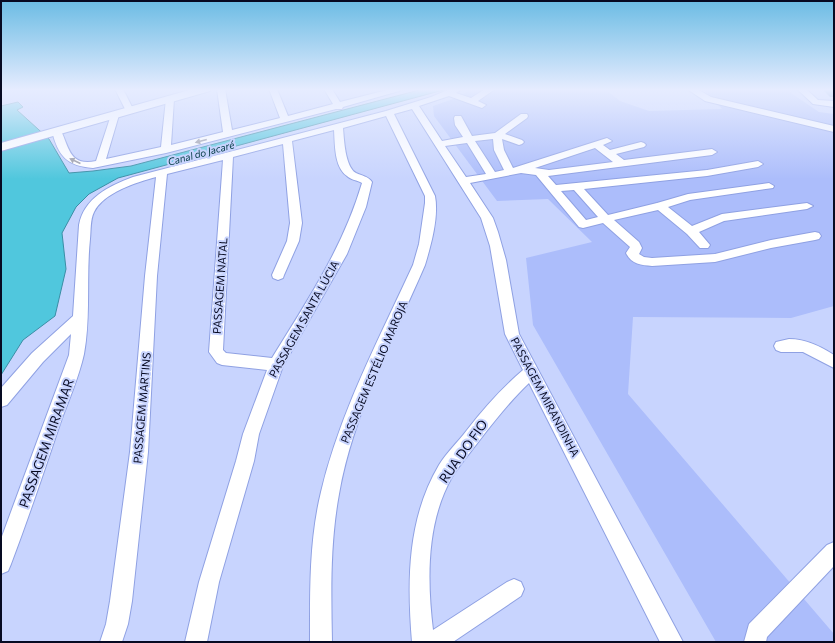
<svg xmlns="http://www.w3.org/2000/svg" width="835" height="643" font-family="Commissioner,sans-serif">
<rect width="100%" height="100%" fill="#c8d4fe"/>
<!-- green -->
<path fill="#acbdfb" d="M 471,89 L 605,89 L 620,101 L 649,111 L 722,109 L 703,89 L 785,89 L 819,112 L 834,114 L 834,306 L 791,318 L 633,317 L 628,394 L 834,634 L 834,642 L 716,642 L 533,325 L 526,258 L 592,242 L 548,199 L 497,201 L 434,116 L 433,106 L 459,97 Z"/>
<!-- water -->
<path fill="#50c7dd" stroke="#3a8ea5" d="M 423,89 L 447,89 L 118,178 L 89,194 L 76,207 L 62,233 L 66,269 L 55,316 L 23,340 L 1,375 L 1,106 L 18,102 L 23,107 L 17,110 L 49,139 L 69,173 L 93,171 L 131,166 Z"/>
<g fill="none" stroke-linecap="round" stroke-linejoin="round">
<!-- minor casing -->
<g stroke="#8fa1e3" stroke-width="2">
<path id="minor" d="M 115,89 L 123,89 L 134,111 L 133,113 L 127,113 Z
M 217,89 L 225,89 L 232,130 L 280,118 L 269,89 L 277,89 L 288,116 L 333,104 L 324,89 L 332,89 L 340,102 L 391,89 L 406,89 L 343,107 L 342,109 L 336,109 L 166,153 L 93,168 C 67,166 58,156 52,131 L 54,129 L 60,129 C 69,145 68,167 96,161 L 111,115 L 115,112 L 119,115 L 106,159 L 161,147 L 166,99 L 170,96 L 174,99 L 171,145 L 223,132 Z
M 450,89 L 462,89 L 456,93 L 471,98 L 485,89 L 495,89 L 478,101 L 486,105 L 482,108 L 449,96 L 419,106 L 442,141 L 463,137 L 455,125 L 454,118 L 455,116 L 461,116 L 472,136 L 495,133 L 521,114 L 527,114 L 528,116 L 527,118 L 505,134 L 522,140 L 524,142 L 522,144 L 519,145 L 502,139 L 504,150 L 513,168 L 607,138 L 612,141 L 603,145 L 610,150 L 641,142 L 644,143 L 646,145 L 644,147 L 616,154 L 624,160 L 712,149 L 717,152 L 712,155 L 548,176 L 556,185 L 707,170 L 758,161 L 763,164 L 758,167 L 707,176 L 584,189 L 608,215 L 657,203 L 688,194 L 769,183 L 774,186 L 773,188 L 690,200 L 668,207 L 692,226 L 722,214 L 807,203 L 813,206 L 807,209 L 724,221 L 699,232 L 710,245 L 708,248 L 700,248 L 687,234 L 658,210 L 614,220 L 639,242 L 642,248 L 639,254 L 644,257 L 652,258 L 715,254 L 771,240 L 815,232 L 819,233 L 821,236 L 819,239 L 815,240 L 771,248 L 715,262 L 652,266 C 641,265 631,264 626,253 L 630,247 L 603,223 L 583,228 L 579,227 L 536,175 L 521,173 L 470,183 L 493,218 L 498,232 L 506,260 L 519,334 L 683,642 L 660,642 L 529,383 C 511,400 495,420 479,441 C 470,453 460,464 452,477 C 426,523 427,580 433,630 L 507,582 L 514,579 L 521,582 L 524,589 L 521,596 L 453,642 L 412,642 C 407,582 407,519 439,465 C 447,452 458,442 467,430 C 484,408 502,388 523,370 L 505,334 L 490,246 L 481,218 L 412,109 L 394,114 L 435,196 C 439,217 431,245 425,265 C 393,339 353,414 339,494 C 330,543 331,592 332,642 L 310,642 C 310,592 309,541 321,492 C 340,412 379,339 413,265 L 419,244 L 425,203 L 425,196 L 386,116 L 343,128 C 344,139 345,167 356,173 C 362,176 368,176 372,182 L 366,207 L 347,254 L 283,366 L 259,434 L 254,461 L 219,582 L 207,642 L 185,642 L 199,582 L 236,461 L 243,434 L 267,370 L 222,365 L 217,363 L 209,352 L 223,160 L 167,174 L 157,276 L 148,452 L 132,601 L 128,624 L 122,642 L 100,642 L 106,624 L 110,601 L 130,452 L 145,276 L 156,177 C 137,182 103,193 94,212 C 90,220 91,230 90,239 C 86,277 91,317 84,354 C 79,377 69,399 61,421 C 45,469 29,516 11,564 L 8,571 L 1,574 L 1,539 L 69,355 L 71,334 L 43,362 L 7,405 L 1,407 L 1,388 L 32,353 L 73,316 L 79,225 C 84,198 109,186 133,177 L 386,111 L 431,97 ZM 334,130 C 335,144 334,167 347,176 C 351,180 357,180 362,183 C 343,248 307,301 272,358 L 226,353 L 223,350 L 233,157 L 283,144 L 290,223 L 287,241 L 272,275 L 273,278 L 278,280 L 283,278 L 284,275 L 299,241 L 302,223 L 292,141 ZM 493,139 L 494,150 L 504,170 L 495,172 L 475,141 ZM 467,143 L 486,174 L 466,177 L 445,146 ZM 595,148 L 613,162 L 549,170 L 535,168 ZM 574,190 L 598,217 L 586,220 L 561,191 Z
M 687,89 L 697,89 L 711,97 L 834,126 L 834,132 L 705,101 Z
M 797,89 L 806,89 L 818,100 L 834,101 L 834,107 L 813,104 Z
M 789,339 C 806,339 820,346 834,355 L 834,368 L 803,352 L 781,352 L 776,350 L 774,346 L 776,342 Z
M 834,542 L 834,566 L 767,637 L 766,642 L 744,642 L 749,624 L 827,545 Z"/>
</g>
<!-- major casing -->
<g stroke="#8fa1e3" stroke-width="2">
<path id="major" d="M 193,89 L 211,89 L 210,91 L 1,151 L 1,143 Z"/>
</g>
<!-- minor -->
<use href="#minor" fill="#fff" fill-rule="evenodd"/>
<!-- major -->
<use href="#major" fill="#fff" fill-rule="evenodd"/>
</g>
<!-- wall -->
<path fill="#6393c9" d="M 822,89 L 834,89 L 834,97 L 830,97 Z"/>
<!-- one-way arrows -->
<defs><path id="oneway-solid" d="M-6-.8H1V-3.2L6.5 0L1 3.2V.8H-6Z"/></defs>
<g fill="#9c9da7">
<use href="#oneway-solid" transform="translate(201 141) rotate(165)"/>
<use href="#oneway-solid" transform="translate(75 161) rotate(-155)"/>
</g>
<!-- sky -->
<linearGradient id="sky" x2="0" y2="1"><stop stop-color="#6bbce4"/><stop offset="0.5" stop-color="#e6ecff"/><stop offset="1" stop-color="#e6ecff" stop-opacity="0"/></linearGradient>
<rect width="835" height="179" fill="url(#sky)"/>
<g text-anchor="middle" stroke-width="4" stroke-linejoin="round" paint-order="stroke">
<!-- far-water labels -->
<g font-size="10" font-style="italic" fill="#003841" stroke="#c8d4fe">
<text transform="translate(201 153) rotate(-15)" y="4">Canal do Jacaré</text>
</g>
<!-- street labels -->
<g font-size="11" fill="#070a22" stroke="#c8d4fe">
<text transform="translate(220 286) rotate(-86)" y="4">PASSAGEM NATAL</text>
<text transform="translate(304 319) rotate(-61)" y="4">PASSAGEM SANTA LÚCIA</text>
<text transform="translate(374 372) rotate(-67)" y="4">PASSAGEM ESTÉLIO MAROJA</text>
<text transform="translate(545 397) rotate(62)" y="4">PASSAGEM MIRANDINHA</text>
<text transform="translate(142 408) rotate(-85)" y="4">PASSAGEM MARTINS</text>
</g>
<!-- near-street labels -->
<g font-size="13" fill="#070a22" stroke="#c8d4fe">
<text transform="translate(46 443) rotate(-70)" y="5">PASSAGEM MIRAMAR</text>
<text transform="translate(463 451) rotate(-55)" y="5">RUA DO FIO</text>
</g>
</g>
<!-- border -->
<rect width="835" height="643" fill="none" stroke="#070a22" stroke-width="4"/>
</svg>
